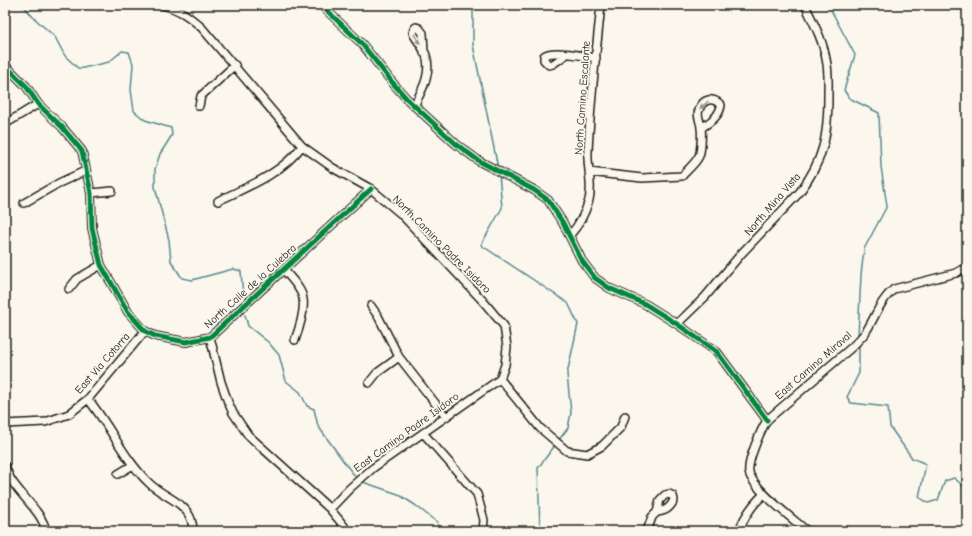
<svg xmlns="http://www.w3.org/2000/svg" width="972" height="536" font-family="'Comic Neue',sans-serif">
<rect width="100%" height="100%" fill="#fbf7ec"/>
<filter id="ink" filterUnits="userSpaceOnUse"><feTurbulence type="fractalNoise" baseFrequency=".025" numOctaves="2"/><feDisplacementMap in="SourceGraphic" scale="8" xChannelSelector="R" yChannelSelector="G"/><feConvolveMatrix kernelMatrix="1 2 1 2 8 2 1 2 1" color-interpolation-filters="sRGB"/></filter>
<g filter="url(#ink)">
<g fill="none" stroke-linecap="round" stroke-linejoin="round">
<!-- stream -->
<path stroke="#578790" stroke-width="1.5" d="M 23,5 L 33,17 L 55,37 L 65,56 L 79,69 L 109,62 L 122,51 L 129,52 L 133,64 L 131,90 L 134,111 L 145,120 L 171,128 L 172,135 L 160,154 L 155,169 L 155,187 L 169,240 L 171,261 L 182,278 L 192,280 L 233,269 L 241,271 L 243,297
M 473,5 L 473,45 L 498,168
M 832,5 L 832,12 L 855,55 L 844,90 L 849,98 L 879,113 L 881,167 L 887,206 L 864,249 L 861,275 L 858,336
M 499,174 L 502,208 L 481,245 L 568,303 L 578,324 L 567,374 L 571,413 L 568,428 L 558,441
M 245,315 L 248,326 L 268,342 L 279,355 L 286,381 L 300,392 L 307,406 L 314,409 L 318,426 L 347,466 L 355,476
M 859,344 L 859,373 L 847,397 L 851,403 L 888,407 L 890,427 L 912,458 L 926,464 L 919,497 L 928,503 L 938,500 L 945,481 L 954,478 L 967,489
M 363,482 L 398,494 L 415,505 L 438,523 L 439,531
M 540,531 L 538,468 L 556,444"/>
<!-- minor casing -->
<g stroke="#1c1c1c" stroke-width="10">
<path id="minor" d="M 162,5 C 179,9 189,16 202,28 L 302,146 L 333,168 L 371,189 L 401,214 L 483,301 L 504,326 L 507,347 L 505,365 L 500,379
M 321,5 L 362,44 L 392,82 L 406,98 L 456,144 L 479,161 L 534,190 L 548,200 L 563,223 L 582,261 L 595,278 L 609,288 L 645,304 L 677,324 L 717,352 L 767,420
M 567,54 L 553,64 L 549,65 L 544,60 L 544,56 C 551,49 585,56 596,58
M 5,65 L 26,86 L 38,104 L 62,127 L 82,151 L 91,193 L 92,228 L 101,265 L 128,312 L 145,331 L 155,336 L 186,342 L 210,337 L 371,189
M 199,106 L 201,96 L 235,65
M 414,106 C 422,90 432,74 426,55 C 423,47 417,41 413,33 L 414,29 L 416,27 L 419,28 L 423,33 L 424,53
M 5,124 L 38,104
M 589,172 L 642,178 L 682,176 C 687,170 696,163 699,156 C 701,152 702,133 701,128 C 701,121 696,116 699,110 C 703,98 713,97 721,105 C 720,116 710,122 701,128
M 91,193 L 112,191
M 218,201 C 249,186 281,174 302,146
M 24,203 L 59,183 L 85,171
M 570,235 C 579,225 585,214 589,200 C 593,184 587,168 588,152 C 590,103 596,54 601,5
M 284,270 C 290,277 302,289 303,299 C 305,311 299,329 295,340
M 69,289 L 77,279 L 101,265
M 371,306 L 378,316 L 399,357 L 446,417
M 677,324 L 705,297 L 741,254 L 799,193 C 824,160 828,136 828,96 C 828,83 829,71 826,59 C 823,40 813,22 805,5
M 210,337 L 221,382 L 228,402 L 233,413 L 248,435 L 330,509 L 344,526 L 347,531
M 500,379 L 540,428 L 567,451 L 587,454 L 602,446 L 621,427 L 625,416
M 369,383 L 377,373 L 399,357
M 88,399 C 110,426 124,459 149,483 C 162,496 184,501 191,519 C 192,522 193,527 193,531
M 5,424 L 45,422 L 69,414 L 88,399 L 145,331
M 424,434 L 477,494 L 484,520 L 483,531
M 5,466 C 7,470 8,474 10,478 C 19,494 43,513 46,531
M 118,474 L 133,465
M 330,509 L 350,488 L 373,468 L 500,379
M 647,531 L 652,517 L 657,512 L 660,500 L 665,495 L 669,494 L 673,496 L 674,500 C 670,508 666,511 657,512
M 739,531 C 744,517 753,504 764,494
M 807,531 C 793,519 752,488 749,472 C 747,461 761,430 767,420 L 852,347 C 856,343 861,338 865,333 C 876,317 878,303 894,289 L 956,273 L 967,267"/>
</g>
<!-- minor -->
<use href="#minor" stroke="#fbf7ec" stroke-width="7"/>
<!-- cycleway casing -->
<g stroke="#fbf7ec" stroke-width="8">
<path id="cycleway" d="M 321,5 L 362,44 L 392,82 L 406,98 L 456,144 L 479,161 L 534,190 L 548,200 L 563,223 L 582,261 L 595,278 L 609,288 L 645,304 L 677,324 L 717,352 L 767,420
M 5,65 L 26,86 L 38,104 L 62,127 L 82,151 L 91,193 L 92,228 L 101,265 L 128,312 L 145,331 L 155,336 L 186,342 L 210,337 L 371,189"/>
</g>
<!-- cycleway -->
<use href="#cycleway" stroke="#00873e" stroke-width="5"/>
</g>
<!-- one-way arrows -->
<defs><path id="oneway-solid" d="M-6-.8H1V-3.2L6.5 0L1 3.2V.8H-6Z"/></defs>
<g fill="#97948e">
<use href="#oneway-solid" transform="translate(417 39) rotate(58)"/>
<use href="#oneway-solid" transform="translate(704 105) rotate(138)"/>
</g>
</g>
<g text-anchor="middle" stroke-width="3.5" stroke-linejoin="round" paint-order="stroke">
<!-- street labels -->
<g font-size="11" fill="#1c1c1c" stroke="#fbf7ec">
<text transform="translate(582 98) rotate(-86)" y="4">North Camino Escalante</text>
<text transform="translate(772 204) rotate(-49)" y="4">North Mina Vista</text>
<text transform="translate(442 244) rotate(45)" y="4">North Camino Padre Isidoro</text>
<text transform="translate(250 286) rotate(-42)" y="4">North Calle de la Culebra</text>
<text transform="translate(102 363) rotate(-49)" y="4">East Via Cotorra</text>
<text transform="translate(813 365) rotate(-41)" y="4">East Camino Miraval</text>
<text transform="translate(406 432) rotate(-36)" y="4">East Camino Padre Isidoro</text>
</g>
</g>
<!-- margin -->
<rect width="972" height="536" fill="none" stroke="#fbf7ec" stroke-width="20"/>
<rect x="10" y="10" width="952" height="516" fill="none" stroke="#1c1c1c" stroke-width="1.5" filter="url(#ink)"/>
</svg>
